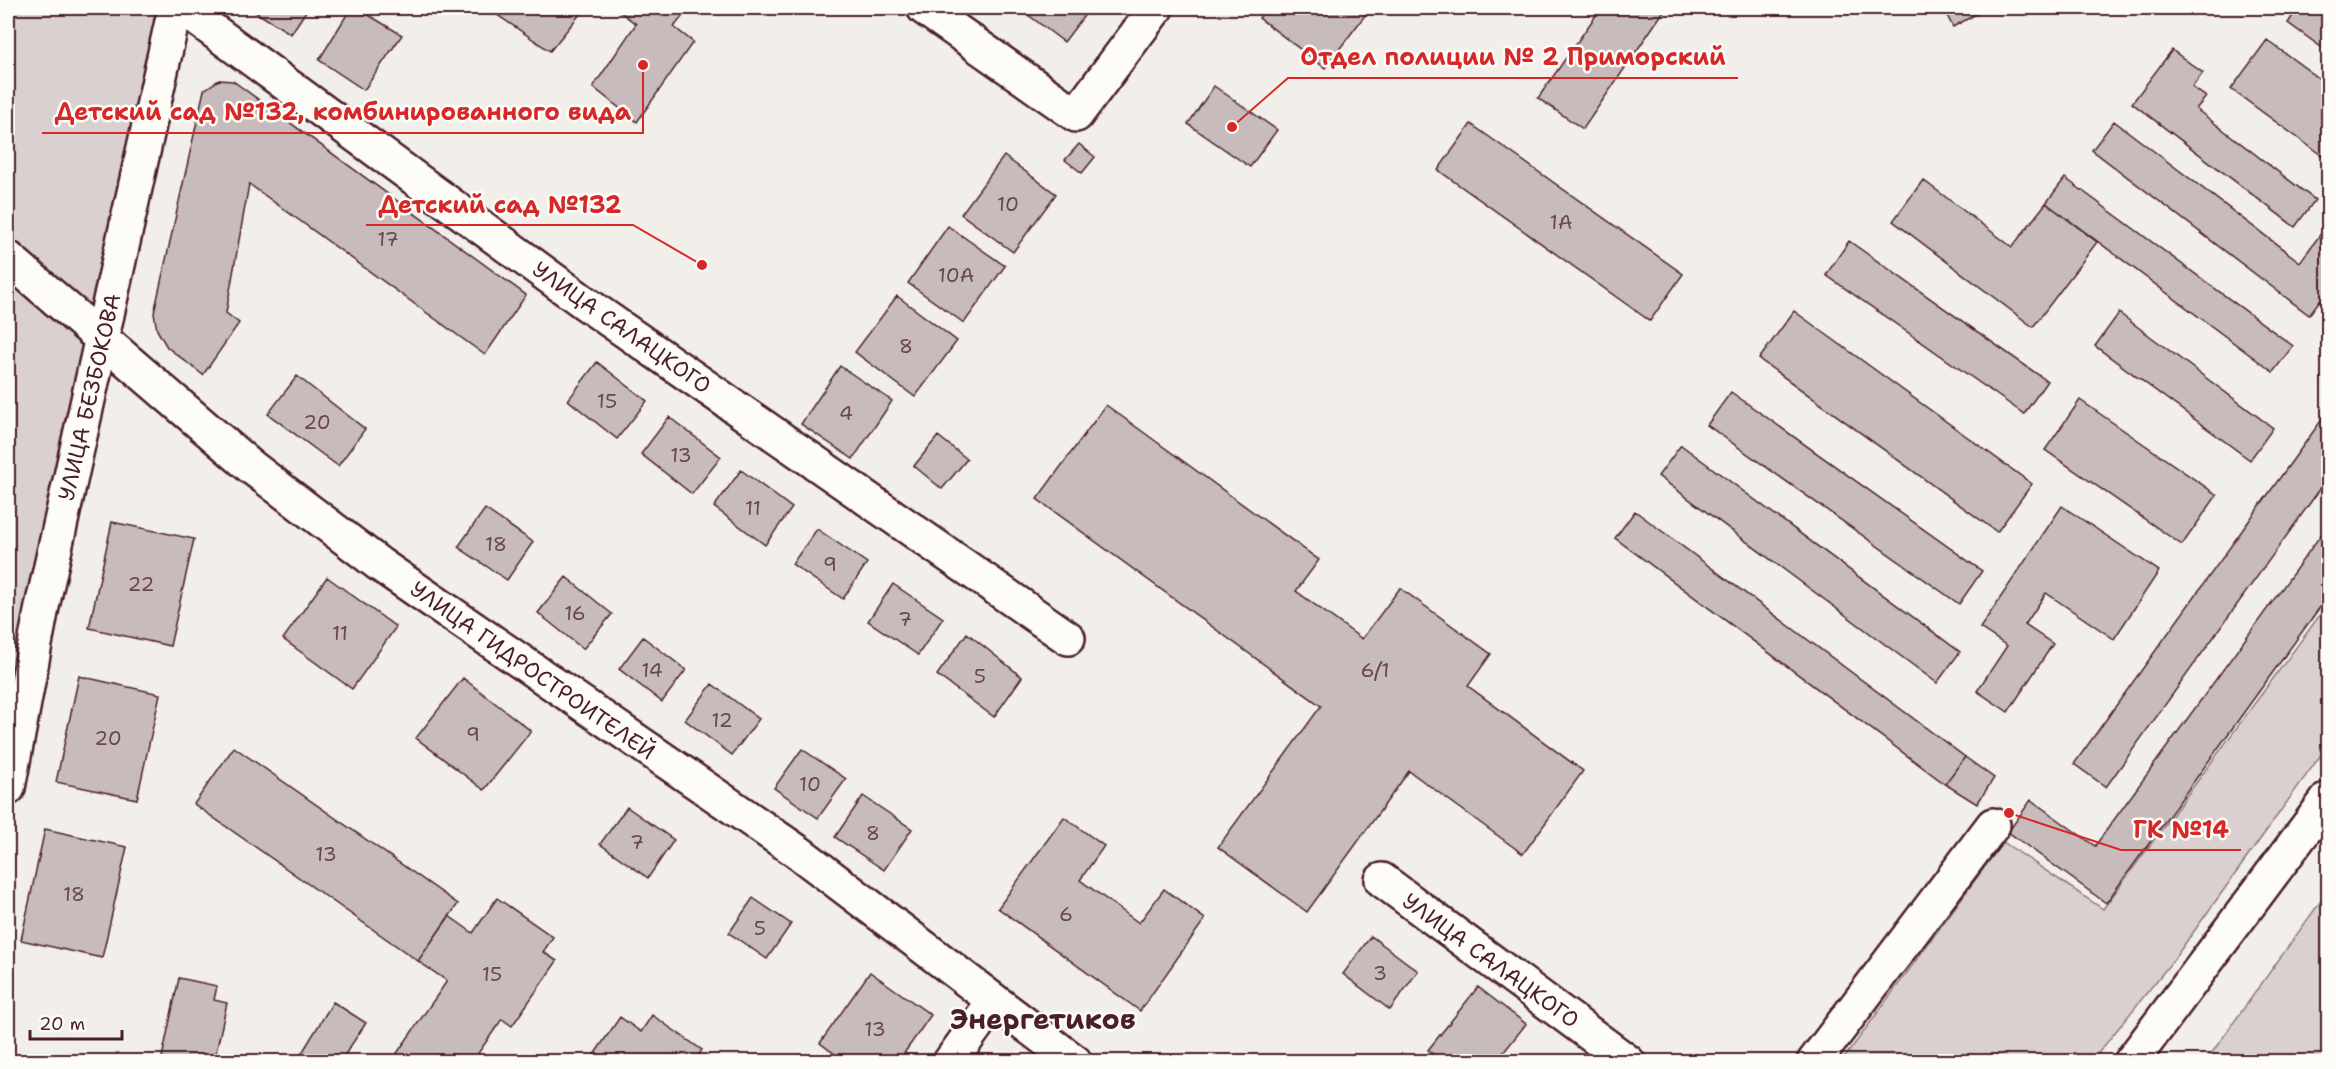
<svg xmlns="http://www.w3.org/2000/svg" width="2336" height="1069" font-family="'Shantell Sans',sans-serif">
<rect width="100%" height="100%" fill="#f2efeb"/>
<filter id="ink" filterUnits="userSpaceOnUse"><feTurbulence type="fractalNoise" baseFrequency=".0167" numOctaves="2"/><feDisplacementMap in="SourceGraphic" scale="12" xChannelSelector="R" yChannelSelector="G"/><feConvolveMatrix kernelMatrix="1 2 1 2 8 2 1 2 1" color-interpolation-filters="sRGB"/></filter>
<g filter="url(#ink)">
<!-- green -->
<path fill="#d9d0cf" stroke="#92787d" stroke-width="1.5" d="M 8,8 L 175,8 L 8,790 Z
M 2328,604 L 2328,745 L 2174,959 L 2092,1061 L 1842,1061 L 2003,842 L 2103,909 Z
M 2328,891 L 2328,1061 L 2206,1061 Z"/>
<!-- building -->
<path fill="#c8bbbb" stroke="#4a1f2b" stroke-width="1.5" d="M 249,8 L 308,8 L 291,34 Z
M 351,8 L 357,8 L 402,35 L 364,90 L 319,60 Z
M 501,8 L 585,8 L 550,51 L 496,14 Z
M 615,8 L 689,8 L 674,27 L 693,42 L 637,122 L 593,87 L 636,24 Z
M 1019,8 L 1090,8 L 1064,42 Z
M 1267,8 L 1357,8 L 1366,14 L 1325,68 L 1259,18 Z
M 1601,8 L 1666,8 L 1583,129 L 1538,98 Z
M 1943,8 L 1987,8 L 1953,27 Z
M 2298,8 L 2328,8 L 2328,52 L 2288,23 Z
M 2267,40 L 2328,85 L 2328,160 L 2231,89 Z
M 2172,50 L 2203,73 L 2192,87 L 2206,97 L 2196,109 L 2315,200 L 2295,227 L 2132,103 Z
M 219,80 L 233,81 L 526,295 L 485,355 L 249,184 L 226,313 L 239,323 L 203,375 L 167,347 L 157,330 L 154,313 L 204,90 Z
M 1214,86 L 1277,130 L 1250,167 L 1188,124 Z
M 2114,121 L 2300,262 L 2328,224 L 2328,307 L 2320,300 L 2309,315 L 2092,150 Z
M 1471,124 L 1683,274 L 1650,321 L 1438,170 Z
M 1079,144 L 1095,157 L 1082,173 L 1065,160 Z
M 1004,156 L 1056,194 L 1013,252 L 961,214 Z
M 2065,178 L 2293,346 L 2273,372 L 2046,203 Z
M 1923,180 L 2012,247 L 2046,203 L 2097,242 L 2033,327 L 1893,221 Z
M 948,226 L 1005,266 L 964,323 L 908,283 Z
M 1849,241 L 2047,381 L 2024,414 L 1826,275 Z
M 897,296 L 957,341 L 915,397 L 855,352 Z
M 1794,311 L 2032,484 L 1997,532 L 1759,359 Z
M 2119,313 L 2273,428 L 2250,460 L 2095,346 Z
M 597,362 L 647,401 L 617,439 L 568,400 Z
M 840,366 L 892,401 L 853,459 L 801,424 Z
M 297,376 L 365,429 L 338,466 L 268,414 Z
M 1731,392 L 1982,571 L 1959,604 L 1707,425 Z
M 2080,400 L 2217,495 L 2182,545 L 2045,450 Z
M 1106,405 L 1319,560 L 1296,591 L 1362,639 L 1400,588 L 1491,654 L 1468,686 L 1583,771 L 1523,854 L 1409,771 L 1307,912 L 1218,847 L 1321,706 L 1037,499 Z
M 2328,411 L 2328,478 L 2106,787 L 2074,764 Z
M 669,417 L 721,457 L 692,494 L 641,454 Z
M 938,436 L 967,459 L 942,489 L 914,466 Z
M 1681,445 L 1960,652 L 1937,683 L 1658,476 Z
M 741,470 L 792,508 L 765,545 L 714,507 Z
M 2062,506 L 2159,571 L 2114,639 L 2046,593 L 2025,625 L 2053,644 L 2008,712 L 1977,691 L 2007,646 L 1980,628 Z
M 485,509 L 533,542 L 507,580 L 458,547 Z
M 1635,511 L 1965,757 L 1945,784 L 1615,538 Z
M 112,522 L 194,539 L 170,646 L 89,628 Z
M 2328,525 L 2328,596 L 2106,903 L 2008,832 L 2031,800 L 2095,846 Z
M 817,529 L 867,563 L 843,599 L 792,564 Z
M 327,577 L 396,627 L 352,689 L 283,639 Z
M 566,577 L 612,614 L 583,649 L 538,613 Z
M 893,584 L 943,618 L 918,655 L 868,621 Z
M 967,633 L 1022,677 L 994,717 L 937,675 Z
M 643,637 L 686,670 L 662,702 L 619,669 Z
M 79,676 L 160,694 L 137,799 L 56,782 Z
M 463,678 L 531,731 L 484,790 L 416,738 Z
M 712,684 L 759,719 L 732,755 L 685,720 Z
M 234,747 L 458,904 L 418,961 L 194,804 Z
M 802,749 L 846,779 L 818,818 L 774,788 Z
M 1965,757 L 1994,778 L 1977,804 L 1945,784 Z
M 863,796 L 912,829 L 884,870 L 835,837 Z
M 627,807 L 674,840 L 648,878 L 600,844 Z
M 1064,817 L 1104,846 L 1080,880 L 1139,923 L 1164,889 L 1205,919 L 1140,1011 L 998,908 Z
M 45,829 L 127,847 L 102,958 L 21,940 Z
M 497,898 L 553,937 L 543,952 L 557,961 L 512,1026 L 502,1019 L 472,1062 L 391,1062 L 447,981 L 418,961 L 449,916 L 473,933 Z
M 753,898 L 791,924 L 767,959 L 729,933 Z
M 1371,936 L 1418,971 L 1390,1010 L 1343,974 Z
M 870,972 L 931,1015 L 898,1062 L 846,1062 L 820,1043 Z
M 179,978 L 217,986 L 214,1000 L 227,1003 L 214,1062 L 161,1062 Z
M 1478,987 L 1526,1024 L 1496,1062 L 1443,1062 L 1428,1050 Z
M 333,1002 L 366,1023 L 340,1062 L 309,1062 L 300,1056 Z
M 652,1015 L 702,1050 L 694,1062 L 589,1062 L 620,1017 L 641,1032 Z"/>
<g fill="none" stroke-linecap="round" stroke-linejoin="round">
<!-- minor casing -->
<g stroke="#4a1f2b" stroke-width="38">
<path id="minor" d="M 182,8 L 585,303 L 1068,638
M 924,8 L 1076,115 L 1156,8
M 8,258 L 250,466 L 379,564 L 798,852 L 1075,1062
M 8,788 L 42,607 L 175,8
M 1382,880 L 1628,1062
M 950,1062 L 994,1001
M 1814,1062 L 1993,825"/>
</g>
<!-- secondary casing -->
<g stroke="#4a1f2b" stroke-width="38">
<path id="secondary" d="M 2131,1062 L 2328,799"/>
</g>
<!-- minor -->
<use href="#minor" stroke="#fdfcf7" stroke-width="33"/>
<!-- secondary -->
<use href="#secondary" stroke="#fdfcf7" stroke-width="33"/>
</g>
</g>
<g text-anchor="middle" stroke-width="5" stroke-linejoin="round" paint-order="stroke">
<!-- number labels -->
<g font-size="20" fill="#6a464f">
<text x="1008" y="211">10</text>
<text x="1561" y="229">1А</text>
<text x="388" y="246">17</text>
<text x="956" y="282">10А</text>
<text x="906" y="353">8</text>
<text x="607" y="408">15</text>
<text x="846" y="420">4</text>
<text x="317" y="429">20</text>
<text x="681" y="462">13</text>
<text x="753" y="515">11</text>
<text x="496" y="551">18</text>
<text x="830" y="571">9</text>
<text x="141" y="591">22</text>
<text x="575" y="620">16</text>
<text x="905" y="626">7</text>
<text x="340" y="640">11</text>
<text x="652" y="677">14</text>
<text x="1375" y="677">6/1</text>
<text x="980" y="683">5</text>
<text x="722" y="727">12</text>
<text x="473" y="741">9</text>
<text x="108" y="745">20</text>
<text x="810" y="791">10</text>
<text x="873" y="840">8</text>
<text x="637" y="849">7</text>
<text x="326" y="861">13</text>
<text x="74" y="901">18</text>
<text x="1066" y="921">6</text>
<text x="760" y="935">5</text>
<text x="1380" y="980">3</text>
<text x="492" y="981">15</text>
<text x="875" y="1036">13</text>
</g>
<!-- street labels -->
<g font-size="22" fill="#4a1f2b" stroke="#fdfcf7">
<text transform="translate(622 327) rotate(35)" y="8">УЛИЦА САЛАЦКОГО</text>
<text transform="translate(89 397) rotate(-77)" y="8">УЛИЦА БЕЗБОКОВА</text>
<text transform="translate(533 670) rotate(35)" y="8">УЛИЦА ГИДРОСТРОИТЕЛЕЙ</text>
<text transform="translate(1491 960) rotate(36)" y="8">УЛИЦА САЛАЦКОГО</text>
</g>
<!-- district labels -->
<g font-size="28" font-weight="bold" fill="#4a1f2b" stroke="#fdfcf7">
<text x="1043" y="1029">Энергетиков</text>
</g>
</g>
<!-- callouts -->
<path fill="none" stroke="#d62828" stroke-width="2" d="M1232 127L1288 78H1738M643 65L643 133H42M702 265L633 225H366M2009 813L2121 850H2241"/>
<g fill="#d62828" stroke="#fdfcf7" stroke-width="2">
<circle cx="1232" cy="127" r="6"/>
<circle cx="643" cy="65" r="6"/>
<circle cx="702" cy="265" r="6"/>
<circle cx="2009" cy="813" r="6"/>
</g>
<g font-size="24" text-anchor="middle" font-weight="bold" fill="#d62828" stroke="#fdfcf7" stroke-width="5" stroke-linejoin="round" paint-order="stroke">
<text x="1513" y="65">Отдел полиции № 2 Приморский</text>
<text x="343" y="120">Детский сад №132, комбинированного вида</text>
<text x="500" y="213">Детский сад №132</text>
<text x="2181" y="838">ГК №14</text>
</g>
<!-- margin -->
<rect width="2336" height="1069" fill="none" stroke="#fdfcf7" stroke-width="30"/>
<rect x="15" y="15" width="2306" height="1039" fill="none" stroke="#4a1f2b" stroke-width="2" filter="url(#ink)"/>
<!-- scale -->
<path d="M30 1030v9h92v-9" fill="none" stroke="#4a1f2b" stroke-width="3"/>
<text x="39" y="1030" font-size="18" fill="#4a1f2b" stroke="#fdfcf7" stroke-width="4.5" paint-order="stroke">20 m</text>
</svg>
